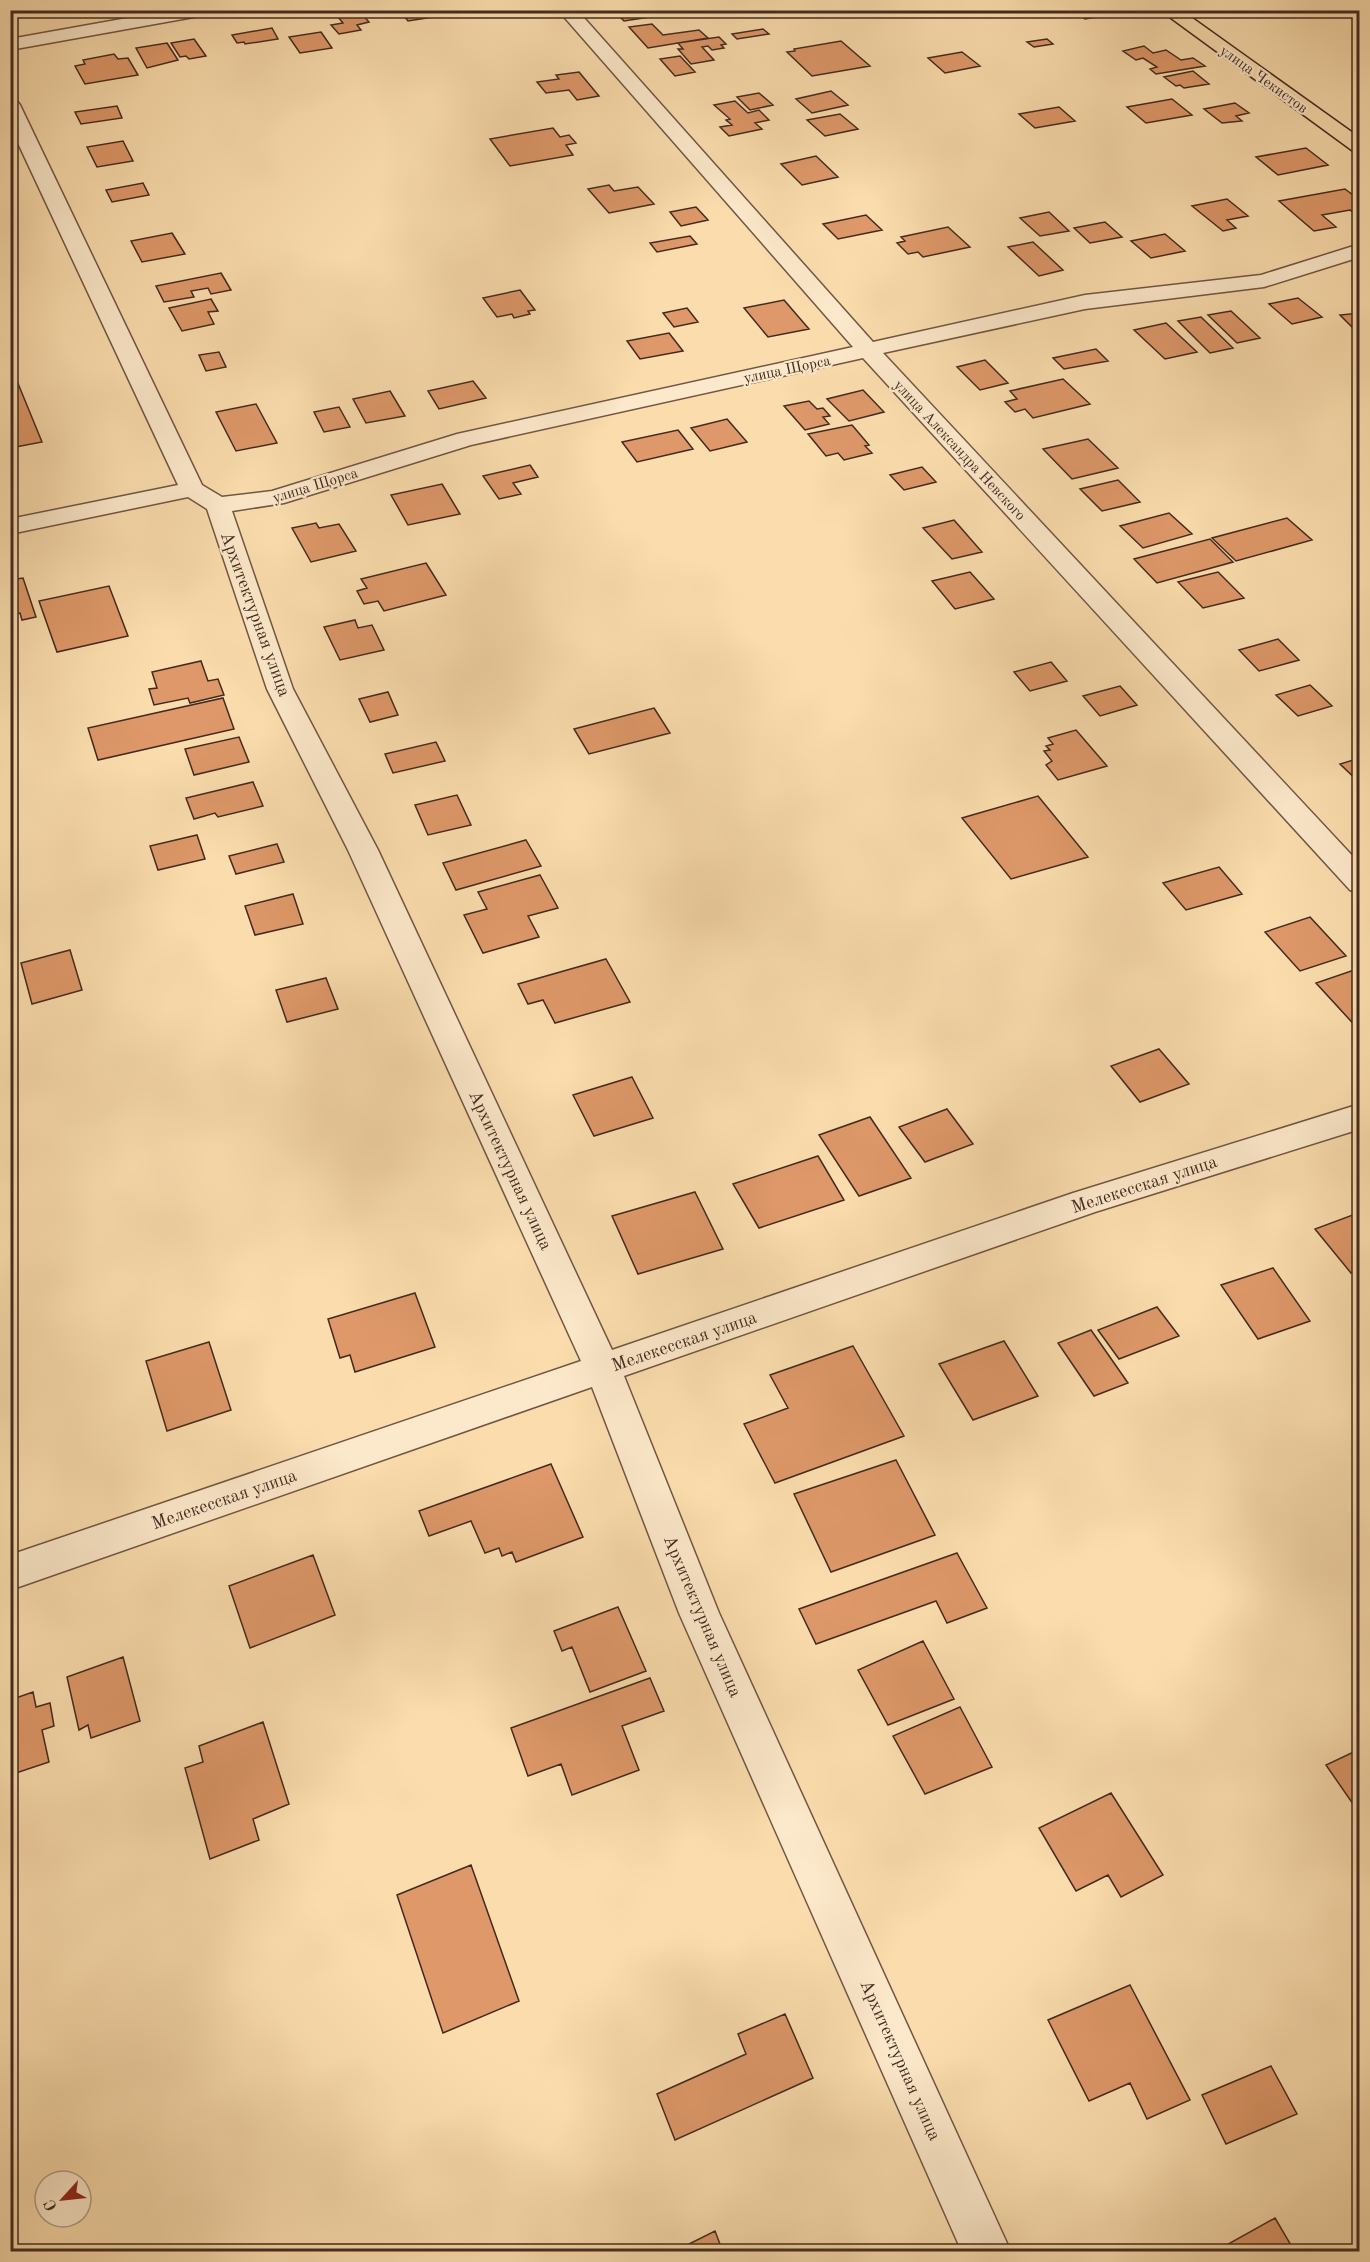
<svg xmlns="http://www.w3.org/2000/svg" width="1370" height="2262" font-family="'Old Standard TT',serif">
<rect width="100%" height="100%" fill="#fadcad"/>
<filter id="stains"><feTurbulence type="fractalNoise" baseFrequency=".00333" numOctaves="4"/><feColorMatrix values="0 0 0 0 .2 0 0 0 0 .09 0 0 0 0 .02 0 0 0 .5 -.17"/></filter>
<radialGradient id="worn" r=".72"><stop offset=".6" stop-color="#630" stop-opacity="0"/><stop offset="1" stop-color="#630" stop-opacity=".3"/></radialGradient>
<!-- building -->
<path fill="#de9869" stroke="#432a20" stroke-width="1.5" d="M 27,10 L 62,10 L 30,15 Z
M 409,10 L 435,10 L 440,16 L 408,21 L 404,16 L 412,15 Z
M 646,10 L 658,10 L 663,15 L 624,21 L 618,15 Z
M 1074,10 L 1117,10 L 1120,13 L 1085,19 Z
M 361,13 L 369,22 L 357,25 L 361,30 L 339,34 L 331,25 L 343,23 L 338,17 Z
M 652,24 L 663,35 L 699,30 L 708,38 L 648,48 L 629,27 Z
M 272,28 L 278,39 L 245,44 L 244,42 L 237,43 L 232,35 Z
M 763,29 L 769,34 L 737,39 L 732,34 Z
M 321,32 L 332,48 L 300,53 L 289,37 Z
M 719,37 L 726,44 L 721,45 L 724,48 L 712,50 L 708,46 L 702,47 L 714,60 L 691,64 L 678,49 L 683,49 L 678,43 Z
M 194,39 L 206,56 L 189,59 L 186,56 L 180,57 L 171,43 Z
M 1047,39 L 1053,44 L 1034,47 L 1027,42 Z
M 841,41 L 870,66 L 812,76 L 787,52 L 795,51 L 794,49 Z
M 167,43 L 178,60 L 147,68 L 136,48 Z
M 1144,46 L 1153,53 L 1166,50 L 1181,60 L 1193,58 L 1205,66 L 1156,74 L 1150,69 L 1157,67 L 1143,58 L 1136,60 L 1123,51 Z
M 962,52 L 980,66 L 945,73 L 928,58 Z
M 114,54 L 118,59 L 128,58 L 138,75 L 85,84 L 75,66 L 85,64 L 83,60 Z
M 680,56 L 695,72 L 675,76 L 660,59 Z
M 1193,71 L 1209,84 L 1184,88 L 1180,85 L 1176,86 L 1164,77 Z
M 579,72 L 599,96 L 577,100 L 569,90 L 546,93 L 537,82 L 559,79 L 556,75 Z
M 831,91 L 848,105 L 812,113 L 796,99 Z
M 759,93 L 773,105 L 750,110 L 737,97 Z
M 1172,99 L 1192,115 L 1146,123 L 1127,107 Z
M 735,101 L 748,113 L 759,110 L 769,120 L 755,123 L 762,129 L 729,136 L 720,127 L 732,125 L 726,120 L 730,119 L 714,105 Z
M 1235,103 L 1249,113 L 1236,116 L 1242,121 L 1222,123 L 1204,109 Z
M 117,106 L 122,118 L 81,124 L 75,112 Z
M 1059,107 L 1075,121 L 1035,128 L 1019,114 Z
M 840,114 L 858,129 L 825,136 L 807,120 Z
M 553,128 L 560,137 L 569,135 L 576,143 L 566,145 L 573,155 L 510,166 L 490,139 Z
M 123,141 L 133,161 L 97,167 L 87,147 Z
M 1306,148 L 1328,165 L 1278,175 L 1256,157 Z
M 816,156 L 838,177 L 802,185 L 781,164 Z
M 143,183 L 149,195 L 112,202 L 106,190 Z
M 609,185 L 614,191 L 638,187 L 654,204 L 609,213 L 588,189 Z
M 1345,189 L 1353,195 L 1360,194 L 1360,213 L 1355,214 L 1350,210 L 1322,215 L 1336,227 L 1314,231 L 1279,201 Z
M 1227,199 L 1248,216 L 1227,220 L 1236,228 L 1223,231 L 1192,206 Z
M 696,207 L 708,220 L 681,226 L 670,212 Z
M 1049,212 L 1069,231 L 1040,236 L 1020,218 Z
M 866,215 L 882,230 L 838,239 L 823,224 Z
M 1105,222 L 1122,237 L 1090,243 L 1074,228 Z
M 948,227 L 970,247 L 923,257 L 918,252 L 908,254 L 897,243 L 905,241 L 901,237 Z
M 172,233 L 185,254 L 142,262 L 131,241 Z
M 1165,234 L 1185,251 L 1151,258 L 1131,241 Z
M 690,236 L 697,244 L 657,252 L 650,243 Z
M 1033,242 L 1063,270 L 1039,276 L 1008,247 Z
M 221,273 L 231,290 L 211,294 L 208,288 L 191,291 L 194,297 L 164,302 L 156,286 Z
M 520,290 L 535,310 L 528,311 L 530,314 L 514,318 L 512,314 L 497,317 L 483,298 Z
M 1298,298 L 1322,317 L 1292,324 L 1269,304 Z
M 211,299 L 218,311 L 208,312 L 214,324 L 182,331 L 169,308 Z
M 784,300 L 809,329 L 768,337 L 744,308 Z
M 687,308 L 698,322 L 674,327 L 663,313 Z
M 1231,311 L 1260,338 L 1237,343 L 1208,315 Z
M 1360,313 L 1360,335 L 1340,315 Z
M 1201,317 L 1233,348 L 1210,353 L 1178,321 Z
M 1166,323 L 1197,352 L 1165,359 L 1134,330 Z
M 669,333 L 683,351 L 640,359 L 627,341 Z
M 1096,349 L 1108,361 L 1064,369 L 1053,358 Z
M 219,352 L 226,367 L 206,371 L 199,355 Z
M 985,360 L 1008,383 L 980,390 L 957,367 Z
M 10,364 L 42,442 L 10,448 Z
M 1063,379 L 1090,404 L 1033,418 L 1025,409 L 1015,412 L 1005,402 L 1017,399 L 1010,391 Z
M 473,381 L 486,398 L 439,409 L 428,391 Z
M 863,390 L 884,412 L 849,421 L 827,399 Z
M 390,391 L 405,416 L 366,423 L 353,399 Z
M 809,401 L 817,409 L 823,408 L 830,416 L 823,417 L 829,424 L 805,430 L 784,406 Z
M 256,404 L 277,443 L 236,451 L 216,412 Z
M 339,407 L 350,427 L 324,432 L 314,412 Z
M 727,419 L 747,442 L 710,451 L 691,428 Z
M 852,425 L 869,445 L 865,446 L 872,453 L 844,460 L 838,453 L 826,456 L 808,434 Z
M 678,430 L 693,449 L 637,462 L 622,442 Z
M 1088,439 L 1118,468 L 1072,479 L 1043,449 Z
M 530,465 L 538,477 L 513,483 L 521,494 L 499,499 L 483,476 Z
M 922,467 L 936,482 L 904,490 L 890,475 Z
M 1118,480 L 1140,502 L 1102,511 L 1080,489 Z
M 442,484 L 460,514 L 408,525 L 391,495 Z
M 1169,513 L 1192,534 L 1143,548 L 1120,526 Z
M 1287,518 L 1312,540 L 1236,561 L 1212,538 Z
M 954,520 L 982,552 L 952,559 L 923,528 Z
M 316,523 L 319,528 L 339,524 L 356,551 L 311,562 L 292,528 Z
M 1210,539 L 1233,562 L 1157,583 L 1134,559 Z
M 426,563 L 446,595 L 384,611 L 378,601 L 364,604 L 357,591 L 367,588 L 361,579 Z
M 970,572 L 994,599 L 955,609 L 932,581 Z
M 1218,572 L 1244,598 L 1203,608 L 1178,582 Z
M 23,578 L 36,617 L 22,620 L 20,613 L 10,615 L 10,580 Z
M 109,586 L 128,636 L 57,652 L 39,601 Z
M 355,620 L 358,628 L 372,625 L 384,650 L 340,660 L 324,627 Z
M 1278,639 L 1299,660 L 1259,671 L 1239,650 Z
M 201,661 L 208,681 L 218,679 L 224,695 L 190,703 L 188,698 L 154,705 L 149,689 L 157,688 L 152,672 Z
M 1051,662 L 1067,681 L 1030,691 L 1014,672 Z
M 1310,685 L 1332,706 L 1298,716 L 1276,695 Z
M 1120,686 L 1137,705 L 1100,716 L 1083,696 Z
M 388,692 L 398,715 L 370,722 L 359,699 Z
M 223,698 L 234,729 L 98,760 L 88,728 Z
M 654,708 L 670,733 L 589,754 L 574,729 Z
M 1076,730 L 1107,766 L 1058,780 L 1046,765 L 1052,761 L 1044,751 L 1050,750 L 1046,746 L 1053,744 L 1048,738 Z
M 239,737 L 249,762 L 194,775 L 185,749 Z
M 436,742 L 445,761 L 393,773 L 385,754 Z
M 1360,758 L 1360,783 L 1340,764 Z
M 253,782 L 263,806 L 218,817 L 215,813 L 194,819 L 186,798 Z
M 457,795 L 471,825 L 428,835 L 415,805 Z
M 1038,796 L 1088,857 L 1011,879 L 962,818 Z
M 197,835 L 205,859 L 158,870 L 150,846 Z
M 526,840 L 541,866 L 456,890 L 443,863 Z
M 277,844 L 284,862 L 236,874 L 229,856 Z
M 1219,867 L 1242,894 L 1186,910 L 1163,883 Z
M 540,875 L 558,908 L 528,916 L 539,937 L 483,953 L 464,915 L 487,909 L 478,892 Z
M 293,894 L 303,924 L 255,935 L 245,906 Z
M 1310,917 L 1346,956 L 1300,971 L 1265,932 Z
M 70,950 L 82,990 L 32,1004 L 21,963 Z
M 606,959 L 630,1002 L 555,1023 L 543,1000 L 528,1004 L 518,984 Z
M 1360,968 L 1360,1031 L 1316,983 Z
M 326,978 L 338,1009 L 287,1022 L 276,990 Z
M 1159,1049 L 1189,1084 L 1140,1102 L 1111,1066 Z
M 632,1077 L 653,1118 L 594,1136 L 573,1095 Z
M 947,1109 L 973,1144 L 925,1162 L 899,1127 Z
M 870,1117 L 911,1178 L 859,1196 L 819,1135 Z
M 818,1156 L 844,1200 L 759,1228 L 733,1184 Z
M 695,1192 L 723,1249 L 638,1274 L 612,1216 Z
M 1358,1213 L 1360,1270 L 1351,1273 L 1315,1229 Z
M 1273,1268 L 1310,1321 L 1258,1339 L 1221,1285 Z
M 415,1293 L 435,1347 L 355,1372 L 350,1355 L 340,1358 L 328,1319 Z
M 1157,1307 L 1179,1336 L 1119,1359 L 1098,1330 Z
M 1091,1330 L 1128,1383 L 1094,1396 L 1058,1343 Z
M 1004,1341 L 1038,1396 L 973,1420 L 939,1364 Z
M 209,1342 L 231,1410 L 167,1431 L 146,1361 Z
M 853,1346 L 904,1436 L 775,1483 L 744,1424 L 788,1408 L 770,1375 Z
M 896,1460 L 935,1535 L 831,1572 L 794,1494 Z
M 551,1464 L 583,1537 L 516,1562 L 512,1552 L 502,1556 L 499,1548 L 485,1553 L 471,1521 L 429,1536 L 419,1511 Z
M 957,1553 L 987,1608 L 947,1623 L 936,1601 L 816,1644 L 799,1609 Z
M 313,1555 L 335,1615 L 250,1648 L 229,1586 Z
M 618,1607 L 646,1671 L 590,1692 L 572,1647 L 562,1651 L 554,1631 Z
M 923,1641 L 954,1699 L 888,1725 L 858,1670 Z
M 123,1657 L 140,1721 L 91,1738 L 88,1725 L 79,1730 L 67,1677 Z
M 650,1678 L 664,1711 L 622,1726 L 639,1770 L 572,1795 L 561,1764 L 528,1776 L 511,1728 Z
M 33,1692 L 36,1707 L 50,1703 L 54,1726 L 42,1730 L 49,1762 L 10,1775 L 10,1700 Z
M 960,1707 L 992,1767 L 925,1794 L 893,1736 Z
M 263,1722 L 289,1804 L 253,1819 L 259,1840 L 210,1859 L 185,1768 L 203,1762 L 199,1746 Z
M 1360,1749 L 1360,1814 L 1326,1765 Z
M 1111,1793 L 1163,1875 L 1121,1897 L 1108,1875 L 1076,1891 L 1039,1828 Z
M 471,1865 L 519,2001 L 443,2033 L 397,1895 Z
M 1130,1985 L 1190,2100 L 1147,2119 L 1130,2083 L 1089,2101 L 1048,2020 Z
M 785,2014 L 813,2078 L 675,2140 L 657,2094 L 746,2054 L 738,2034 Z
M 1271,2066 L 1297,2114 L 1226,2144 L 1202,2095 Z
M 1275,2218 L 1295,2252 L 1214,2252 Z
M 715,2231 L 723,2252 L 673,2252 Z"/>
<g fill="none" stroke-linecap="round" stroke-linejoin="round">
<!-- street casing -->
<g stroke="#715643" stroke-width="3">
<path id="street" d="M 172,10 L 214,10 L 205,15 L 10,50 L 10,39 Z
M 558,10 L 577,10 L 873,342 L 1085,295 L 1261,275 L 1360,244 L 1360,257 L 1264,287 L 1085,309 L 883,353 L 1360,864 L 1360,893 L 1350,890 L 863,358 L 471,445 L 284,503 L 232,511 L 293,689 L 378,850 L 612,1350 L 1073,1193 L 1360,1104 L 1360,1129 L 1095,1212 L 624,1376 L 719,1613 L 1011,2252 L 962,2252 L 679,1613 L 592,1387 L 10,1590 L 10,1555 L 581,1361 L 348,850 L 267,689 L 207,509 L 188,497 L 10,534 L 10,519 L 178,485 L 10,126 L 10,99 L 17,101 L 20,105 L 202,485 L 222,497 L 272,491 L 457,434 L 853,347 Z"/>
</g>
<!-- primary casing -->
<g stroke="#432a20" stroke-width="3">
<path id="primary" d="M 1160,10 L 1181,10 L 1360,138 L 1360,153 L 1353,151 Z"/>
</g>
<!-- street -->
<use href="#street" fill="#fce8ca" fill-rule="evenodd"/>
<!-- primary -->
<use href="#primary" fill="#fadcad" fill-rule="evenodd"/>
</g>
<g text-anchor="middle" stroke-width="4.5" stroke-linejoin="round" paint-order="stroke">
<!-- far-street labels -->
<g font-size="15" fill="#432a20" stroke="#fce8ca">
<text transform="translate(1264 79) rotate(36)" y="5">улица Чекистов</text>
<text transform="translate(787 369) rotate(-12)" y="5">улица Щорса</text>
<text transform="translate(960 450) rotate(47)" y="5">улица Александра Невского</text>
<text transform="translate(315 485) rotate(-17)" y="5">улица Щорса</text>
</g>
<!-- street labels -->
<g font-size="18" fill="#432a20" stroke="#fce8ca">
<text transform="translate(256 614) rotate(70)" y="6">Архитектурная улица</text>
<text transform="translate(511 1170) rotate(65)" y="6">Архитектурная улица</text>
<text transform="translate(1144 1184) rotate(-18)" y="6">Мелекесская улица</text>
<text transform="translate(684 1341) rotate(-19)" y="6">Мелекесская улица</text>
<text transform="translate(224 1499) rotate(-19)" y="6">Мелекесская улица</text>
<text transform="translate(703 1616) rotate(67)" y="6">Архитектурная улица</text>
<text transform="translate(901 2060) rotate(66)" y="6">Архитектурная улица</text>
</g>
</g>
<!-- margin -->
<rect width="1370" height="2262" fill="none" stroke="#fadcad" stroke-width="36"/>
<rect x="12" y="12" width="1346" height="2238" fill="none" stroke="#432a20" stroke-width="3"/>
<rect x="18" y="18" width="1334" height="2226" fill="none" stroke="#432a20" stroke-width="1.5"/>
<!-- north arrow -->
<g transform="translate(63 2199) rotate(243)"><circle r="28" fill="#fce8ca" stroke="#b29c86" stroke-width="1.5"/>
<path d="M0-4.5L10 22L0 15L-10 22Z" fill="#8f2418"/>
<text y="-9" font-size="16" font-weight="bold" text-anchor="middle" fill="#432a20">С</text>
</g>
<rect width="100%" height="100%" filter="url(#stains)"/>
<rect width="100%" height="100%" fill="url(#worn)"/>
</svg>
